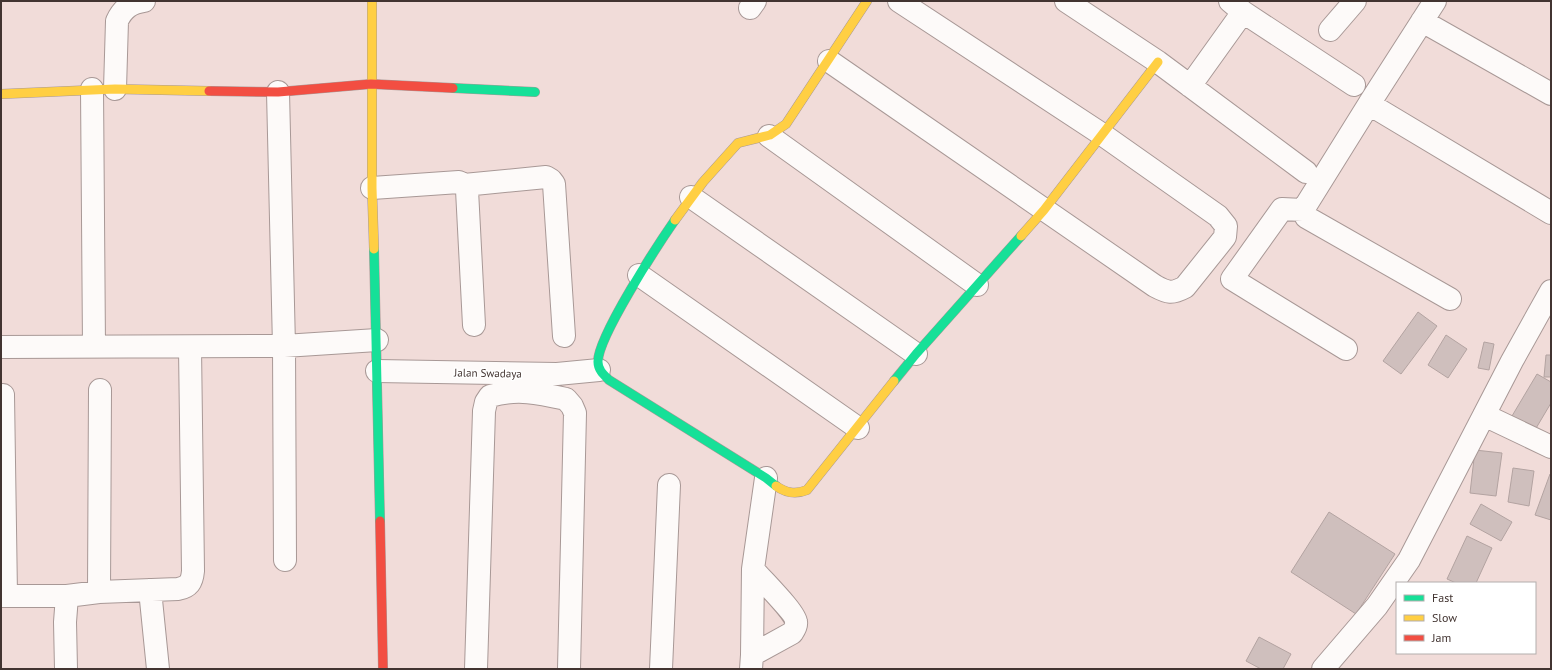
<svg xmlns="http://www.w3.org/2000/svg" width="1552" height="670" font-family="'PT Sans',sans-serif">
<rect width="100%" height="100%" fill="#f1dcd9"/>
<!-- building -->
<path fill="#cfbfbd" stroke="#b3a3a1" d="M 1418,312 L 1437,326 L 1401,374 L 1383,361 Z
M 1446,335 L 1467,349 L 1448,378 L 1428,365 Z
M 1484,342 L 1494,344 L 1489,370 L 1478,368 Z
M 1546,355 L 1551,355 L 1551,377 L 1544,377 Z
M 1537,374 L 1551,382 L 1551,403 L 1532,435 L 1509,421 Z
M 1475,450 L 1502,453 L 1496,496 L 1470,493 Z
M 1513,468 L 1534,471 L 1529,506 L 1508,502 Z
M 1550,474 L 1551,474 L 1551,520 L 1535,515 Z
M 1481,504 L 1512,522 L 1501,541 L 1470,524 Z
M 1329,512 L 1395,554 L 1356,614 L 1291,572 Z
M 1467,536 L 1492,548 L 1476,583 L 1456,583 L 1447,579 Z
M 1259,637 L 1291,654 L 1283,669 L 1261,669 L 1246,661 Z"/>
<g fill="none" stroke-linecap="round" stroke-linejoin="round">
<!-- street casing -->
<g stroke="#a89896" stroke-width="24">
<path id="street" d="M 1066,1 L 1158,62 L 1306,172
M 1435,1 L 1369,104 L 1551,213
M 750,8 L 755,1
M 1243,12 L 1354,85
M 1422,21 L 1551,94
M 1330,30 L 1355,1
M 829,61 L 1155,286 C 1168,293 1172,294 1185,287 L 1225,237 L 1226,226 L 1218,216 L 1103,135 L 899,1
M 1190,86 L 1243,12 L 1230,1
M 92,89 L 94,346
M 115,89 L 117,21 C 123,8 131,3 144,1
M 278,92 L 284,346 L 285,560
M 1369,104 L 1303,210 L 1306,217 L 1450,299
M 769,136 L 977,285
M 464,185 L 546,177 L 551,180 L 554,184 L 564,336
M 372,188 L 459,182 L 464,185 L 467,190 L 474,325
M 691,197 L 916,354
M 1303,210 L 1282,209 L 1232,279 L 1346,349
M 639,275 L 858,428
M 1,347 L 284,346 L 377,340
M 377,371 L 557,374 L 599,370
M 3,395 L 6,595
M 1484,415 L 1551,447
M 150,590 L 158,669
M 99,592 L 100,390
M 1,596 L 67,596 L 99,592 L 178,589 C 189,587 192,582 193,571 L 190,348
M 752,655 L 792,633 C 794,630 797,626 796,622 C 796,613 760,578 753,569
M 66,669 L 65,622 L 67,596
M 476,669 L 484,411 L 486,402 L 490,396 C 517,388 539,393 566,399 L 572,406 L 575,413 L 569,669
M 661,669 L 669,485
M 751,669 L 752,655 L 753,569 L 766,478
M 1323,669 L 1377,606 L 1409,560 L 1512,361 L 1551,291"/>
</g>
<!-- fast casing -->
<g stroke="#a89896" stroke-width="10">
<path id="fast" d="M 453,88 L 535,92
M 675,220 C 659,243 597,338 598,362 C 598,370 604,375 609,380 L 766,478 L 776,486
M 374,249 L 380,521
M 894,381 L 916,354 L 1021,236"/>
</g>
<!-- slow casing -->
<g stroke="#a89896" stroke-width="10">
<path id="slow" d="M 372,1 L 372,188 L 374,249
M 1,94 L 115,89 L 209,91
M 675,220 L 703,182 L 738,143 L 770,135 L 786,124 L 867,1
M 1021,236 L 1044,210 L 1158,62
M 776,486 C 786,493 795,495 807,490 L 894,381"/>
</g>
<!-- jam casing -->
<g stroke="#a89896" stroke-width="10">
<path id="jam" d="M 209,91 L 278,92 L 371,84 L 453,88
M 380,521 L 383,669"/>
</g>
<!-- street -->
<use href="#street" stroke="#fdfaf9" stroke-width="22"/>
<!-- fast -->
<use href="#fast" stroke="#16e098" stroke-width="9"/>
<!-- slow -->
<use href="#slow" stroke="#ffcf43" stroke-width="9"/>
<!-- jam -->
<use href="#jam" stroke="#f24e42" stroke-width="9"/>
</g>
<g text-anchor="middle" stroke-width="3" stroke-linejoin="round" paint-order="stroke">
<!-- street labels -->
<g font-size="11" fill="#423431" stroke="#fff">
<text transform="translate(488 373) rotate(1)" y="4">Jalan Swadaya</text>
</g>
</g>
<!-- border -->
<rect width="1552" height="670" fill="none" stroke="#423431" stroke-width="4"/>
<!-- legend -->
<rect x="1396" y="582" width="140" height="72" fill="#ffffff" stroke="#b3aead"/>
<rect x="1404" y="595" width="20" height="6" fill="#16e098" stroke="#b3aead"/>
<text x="1432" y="602" font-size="12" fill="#423431">Fast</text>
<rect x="1404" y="615" width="20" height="6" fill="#ffcf43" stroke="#b3aead"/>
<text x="1432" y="622" font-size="12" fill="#423431">Slow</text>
<rect x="1404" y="635" width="20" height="6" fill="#f24e42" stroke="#b3aead"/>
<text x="1432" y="642" font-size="12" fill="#423431">Jam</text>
</svg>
